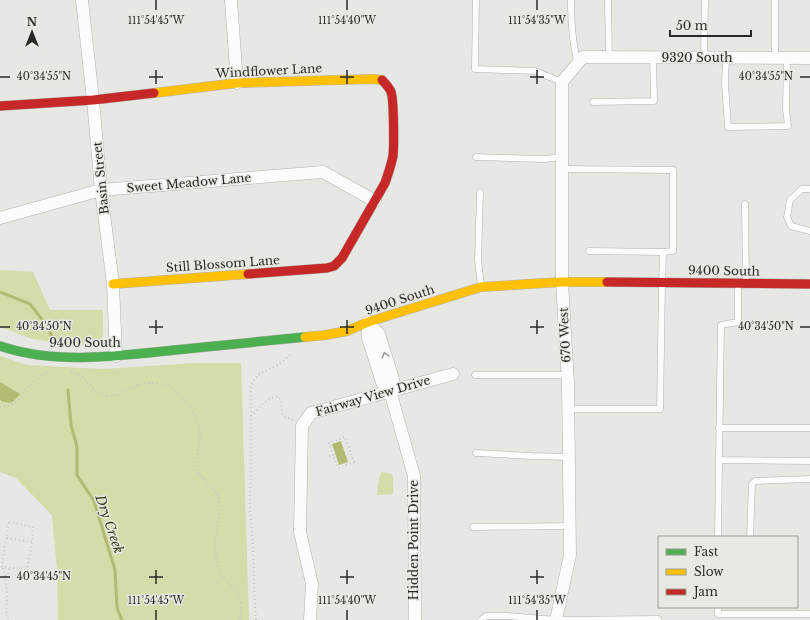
<svg xmlns="http://www.w3.org/2000/svg" width="810" height="620" font-family="'Libre Baskerville',serif">
<rect width="100%" height="100%" fill="#e7e8e3"/>
<!-- green -->
<path fill="#d5dba9" d="M 0,270 L 33,272 L 50,310 L 103,310 L 103,334 L 101,340 L 95,344 L 80,345 L 60,343 L 32,339 L 0,327 Z
M 0,356 L 27,365 L 104,369 L 194,363 L 241,363 L 249,620 L 58,620 L 57,570 L 52,515 L 16,478 L 0,472 Z
M 382,472 L 392,474 L 393,479 L 393,494 L 377,495 L 377,494 L 379,478 Z"/>
<!-- water -->
<path fill="#b4ba74" d="M 0,382 L 20,394 C 13,403 10,405 0,400 Z
M 341,441 L 348,462 L 339,465 L 332,444 Z"/>
<g fill="none" stroke-linecap="round" stroke-linejoin="round">
<!-- stream -->
<path stroke="#b4ba74" stroke-width="3" d="M 0,292 L 30,304 L 44,322 L 53,338
M 68,390 L 71,425 L 77,447 L 77,475 L 94,501 L 115,570 L 117,608 L 122,620"/>
<!-- lane casing -->
<g stroke="#b1b2ae" stroke-width="7">
<path id="lane" d="M 476,0 L 475,69 L 535,71 L 562,82
M 571,0 C 571,23 572,42 578,64
M 775,0 L 775,58
M 608,2 L 609,57
M 704,58 L 705,0
M 726,58 L 725,84 L 728,127 L 788,126 L 786,109 L 787,58
M 593,102 L 654,101 L 653,57
M 476,157 L 545,159 L 562,157
M 562,169 L 673,170 L 673,251 L 663,252 L 662,283 L 660,409 L 568,409
M 810,189 L 802,189 L 790,200 L 787,217 L 791,226 L 810,231
M 480,192 L 478,260 L 481,286
M 745,204 L 746,282
M 589,251 L 663,252
M 738,284 L 738,322 L 721,325 L 719,460 L 810,461
M 475,375 L 567,375
M 719,428 L 810,428
M 476,453 L 531,456 L 569,457
M 473,527 L 570,526
M 718,537 L 719,460
M 750,537 L 752,484 L 755,481 L 810,479
M 718,607 L 718,614 L 810,614
M 481,620 L 486,616 L 507,616 L 556,620 L 658,619"/>
</g>
<!-- street casing -->
<g stroke="#b1b2ae" stroke-width="13">
<path id="street" d="M 82,0 L 93,100 L 101,190 L 113,284 L 116,356
M 231,0 L 237,83
M 0,218 L 101,190 L 323,172 L 375,201
M 368,322 L 368,338 L 382,382 L 390,391 L 414,476 L 415,620
M 368,322 L 379,334 L 393,379 L 390,391
M 310,620 L 312,584 L 300,532 L 302,426 L 311,413 L 453,374
M 556,620 L 570,555 L 568,383 L 562,282 L 562,82 L 583,57 L 810,58"/>
</g>
<!-- fast casing -->
<g stroke="#b1b2ae" stroke-width="10">
<path id="fast" d="M 0,346 C 56,365 118,356 175,350 C 219,346 262,341 305,337"/>
</g>
<!-- slow casing -->
<g stroke="#b1b2ae" stroke-width="10">
<path id="slow" d="M 154,93 L 237,83 L 372,79 L 382,80
M 113,284 L 248,274
M 305,337 L 326,335 L 347,331 L 368,322 L 481,287 L 562,282 L 607,282"/>
</g>
<!-- jam casing -->
<g stroke="#b1b2ae" stroke-width="10">
<path id="jam" d="M 0,106 L 93,100 L 154,93
M 248,274 L 327,268 L 334,266 L 342,258 L 385,183 C 388,174 391,166 393,156 C 394,147 394,99 391,92 C 389,87 385,83 382,80
M 607,282 L 810,284"/>
</g>
<!-- path -->
<path stroke="#c8c8c7" stroke-width="2" stroke-dasharray="1 3" stroke-linecap="butt" d="M 71,372 C 88,373 90,394 108,396 C 117,397 123,392 130,388 C 140,382 154,382 165,385 C 185,391 202,421 200,441 C 199,450 194,459 197,468 C 201,481 216,485 219,500 C 222,517 213,536 216,555 C 217,563 219,571 224,577 C 229,584 238,590 240,599 C 242,606 240,613 240,620
M 0,407 C 5,406 11,405 15,402 C 21,399 23,392 28,387 C 34,381 42,373 51,371
M 251,416 C 258,409 269,395 279,397 C 282,404 281,409 283,416 L 293,420
M 329,456 L 333,455 L 329,443 L 345,437 L 354,462 L 338,468 L 333,455
M 9,522 L 33,527 L 32,542 L 27,569 L 2,567 L 4,551 Z
M 7,538 L 32,542
M 3,568 C 5,577 7,587 7,597 C 7,605 5,612 8,620
M 5,576 L 8,574 L 9,569
M 256,620 C 254,597 254,573 253,549 C 252,527 248,504 251,482 L 251,387 C 256,372 266,371 278,365 C 282,362 287,358 291,354"/>
<!-- lane -->
<use href="#lane" stroke="#fbfcfb" stroke-width="6"/>
<!-- street -->
<use href="#street" stroke="#fbfcfb" stroke-width="12"/>
<!-- fast -->
<use href="#fast" stroke="#4caf50" stroke-width="9"/>
<!-- slow -->
<use href="#slow" stroke="#ffc107" stroke-width="9"/>
<!-- jam -->
<use href="#jam" stroke="#c62828" stroke-width="9"/>
</g>
<!-- one-way arrows -->
<defs><path id="oneway-chevron" d="M-2-3.5L2.5 0L-2 3.5" fill="none" stroke-width="1.6" stroke-linecap="round" stroke-linejoin="round"/></defs>
<use stroke="#9c9e9c" href="#oneway-chevron" transform="translate(385 355) rotate(-107)"/>
<!-- ticks -->
<path fill="none" stroke="#292a27" stroke-width="1.5" d="M 156,0 L 156,10M 347,0 L 347,10M 537,0 L 537,10M 156,70 L 156,84M 347,70 L 347,84M 537,70 L 537,84M 0,77 L 10,77M 149,77 L 163,77M 340,77 L 354,77M 530,77 L 544,77M 800,77 L 810,77M 156,320 L 156,334M 347,320 L 347,334M 537,320 L 537,334M 0,327 L 10,327M 149,327 L 163,327M 340,327 L 354,327M 530,327 L 544,327M 800,327 L 810,327M 156,570 L 156,584M 347,570 L 347,584M 537,570 L 537,584M 0,577 L 10,577M 149,577 L 163,577M 340,577 L 354,577M 530,577 L 544,577M 156,610 L 156,620M 347,610 L 347,620M 537,610 L 537,620"/>
<g text-anchor="middle" stroke-width="3" stroke-linejoin="round" paint-order="stroke">
<!-- street labels -->
<g font-size="12" fill="#292a27" stroke="#e8e9e2">
<text x="697" y="62">9320 South</text>
<text transform="translate(269 71) rotate(-3)" y="4">Windflower Lane</text>
<text transform="translate(101 178) rotate(-96)" y="4">Basin Street</text>
<text transform="translate(189 183) rotate(-5)" y="4">Sweet Meadow Lane</text>
<text transform="translate(223 264) rotate(-4)" y="4">Still Blossom Lane</text>
<text transform="translate(724 271) rotate(1)" y="4">9400 South</text>
<text transform="translate(400 300) rotate(-18)" y="4">9400 South</text>
<text transform="translate(565 335) rotate(-93)" y="4">670 West</text>
<text x="85" y="347">9400 South</text>
<text transform="translate(373 396) rotate(-16)" y="4">Fairway View Drive</text>
<text transform="translate(414 540) rotate(-90)" y="4">Hidden Point Drive</text>
</g>
<!-- water labels -->
<g font-size="13" font-style="italic" fill="#34370e" stroke="#e8e9e2">
<text transform="translate(110 524) rotate(71)" y="5">Dry Creek</text>
</g>
</g>
<g font-size="10" text-anchor="middle" fill="#292a27" stroke="#e8e9e2" stroke-width="3" stroke-linejoin="round" paint-order="stroke">
<text x="156" y="24">111°54'45"W</text>
<text x="347" y="24">111°54'40"W</text>
<text x="537" y="24">111°54'35"W</text>
<text x="44" y="80">40°34'55"N</text>
<text x="766" y="80">40°34'55"N</text>
<text x="44" y="330">40°34'50"N</text>
<text x="766" y="330">40°34'50"N</text>
<text x="44" y="580">40°34'45"N</text>
<text x="156" y="604">111°54'45"W</text>
<text x="347" y="604">111°54'40"W</text>
<text x="537" y="604">111°54'35"W</text>
</g>
<!-- legend -->
<rect x="658" y="536" width="140" height="72" fill="#e8e9e2" stroke="#9c9d97"/>
<rect x="666" y="549" width="20" height="6" fill="#4caf50" stroke="#9c9d97"/>
<text x="694" y="556" font-size="12" fill="#292a27">Fast</text>
<rect x="666" y="569" width="20" height="6" fill="#ffc107" stroke="#9c9d97"/>
<text x="694" y="576" font-size="12" fill="#292a27">Slow</text>
<rect x="666" y="589" width="20" height="6" fill="#c62828" stroke="#9c9d97"/>
<text x="694" y="596" font-size="12" fill="#292a27">Jam</text>
<!-- north arrow -->
<g transform="translate(32 32)" stroke="#e8e9e2" stroke-width="3" paint-order="stroke">
<path d="M0-3L7 15L0 10L-7 15Z" fill="#292a27"/>
<text y="-6" font-size="11" font-weight="bold" text-anchor="middle" fill="#292a27">N</text>
</g>
<!-- scale -->
<path d="M670 30v6h81v-6" fill="none" stroke="#292a27" stroke-width="2"/>
<text x="676" y="30" font-size="12" fill="#292a27" stroke="#e8e9e2" stroke-width="3" paint-order="stroke">50 m</text>
</svg>
